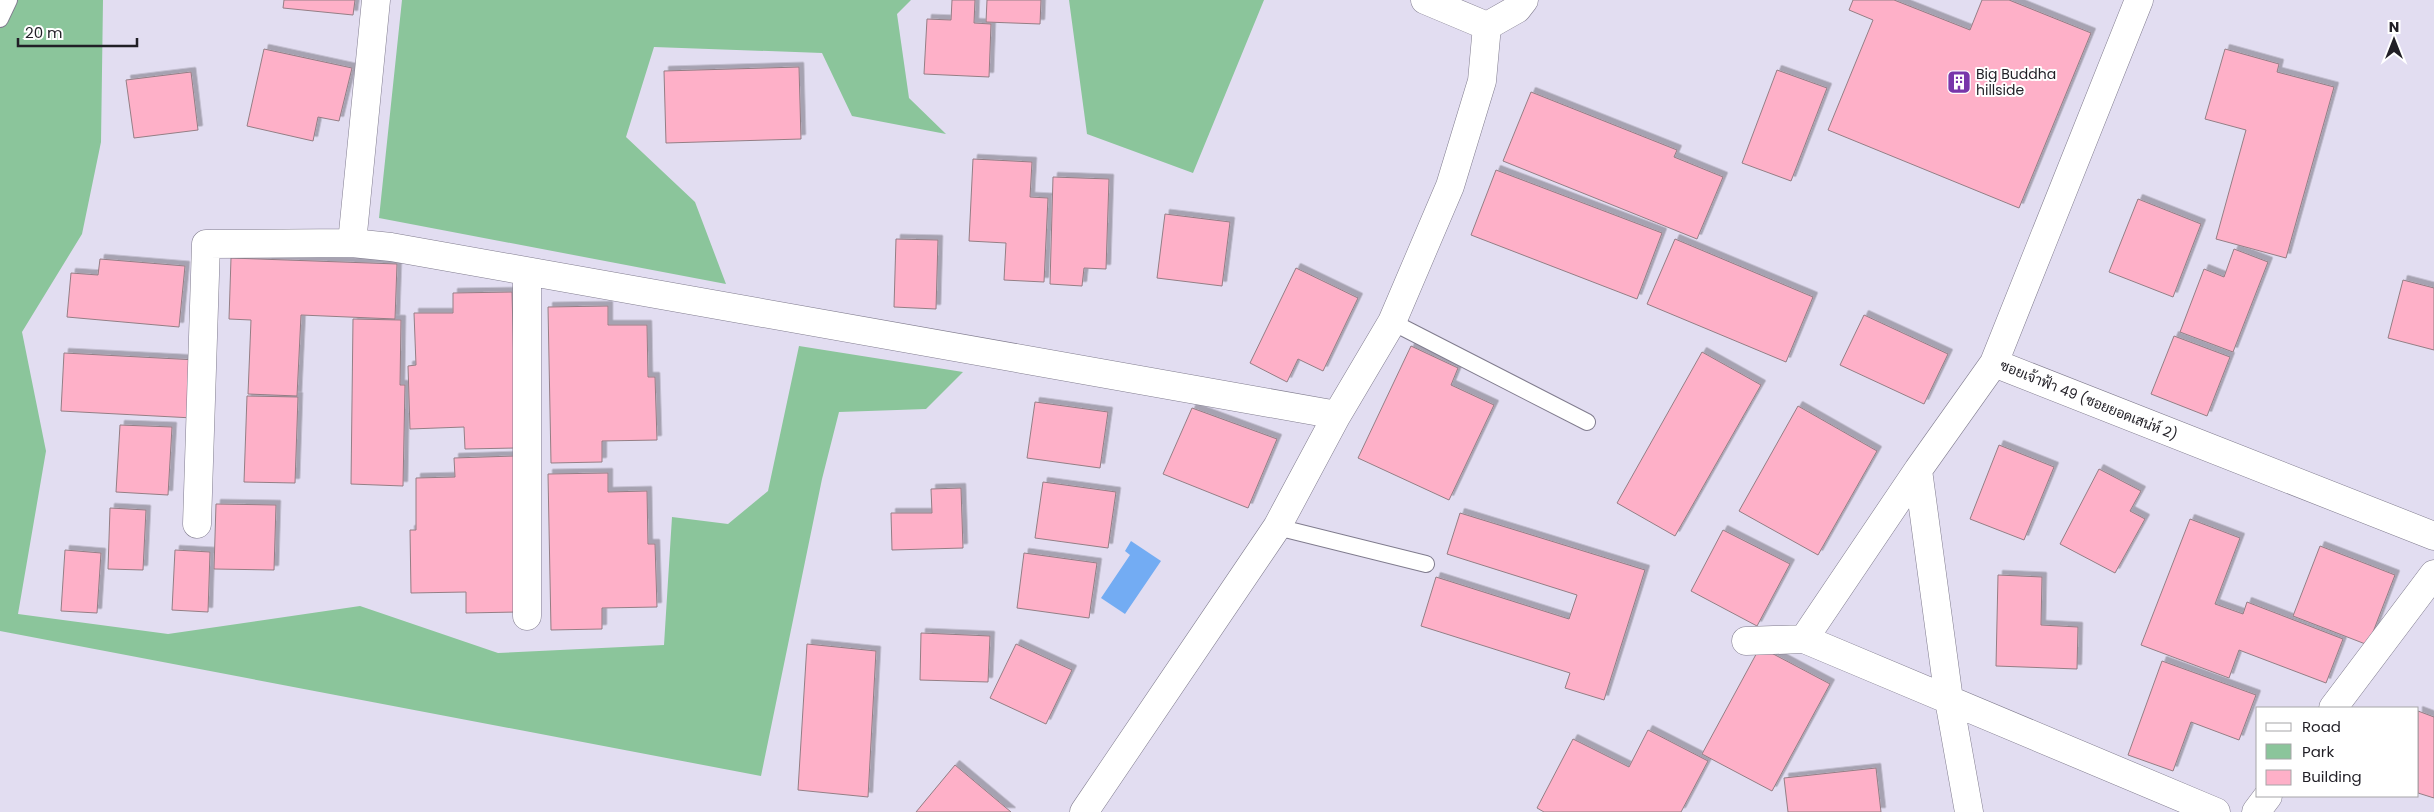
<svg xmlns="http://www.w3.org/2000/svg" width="2434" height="812" font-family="Poppins,Sarabun,sans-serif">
<defs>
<filter id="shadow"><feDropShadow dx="4.5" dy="-4.5" stdDeviation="0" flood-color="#0004"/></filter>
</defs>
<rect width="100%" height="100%" fill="#e2ddf1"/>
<!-- green -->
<path fill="#8bc59b" d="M 0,0 L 103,0 L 101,142 L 82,234 L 22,332 L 46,451 L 18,614 L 168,634 L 360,606 L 498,653 L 664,645 L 672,517 L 728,524 L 768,491 L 799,346 L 963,372 L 926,409 L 839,412 L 822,479 L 761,776 L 0,631 Z
M 402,0 L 911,0 L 897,14 L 909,98 L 946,134 L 852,116 L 822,53 L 654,47 L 626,137 L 695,202 L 726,284 L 379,218 Z
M 1069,0 L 1264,0 L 1193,173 L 1087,134 Z"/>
<!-- water -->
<path fill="#73acf3" d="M 1131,541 L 1161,561 L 1125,614 L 1101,598 L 1130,555 L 1125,551 Z"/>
<!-- building -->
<path fill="#feb0c8" stroke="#947e85" filter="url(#shadow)" d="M 284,0 L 355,0 L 353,15 L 283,8 Z
M 952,0 L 975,0 L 974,23 L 991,24 L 989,77 L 924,74 L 927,19 L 951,20 Z
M 987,0 L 1041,0 L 1040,24 L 986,22 Z
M 1853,0 L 1894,0 L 1970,30 L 1982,0 L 2009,0 L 2091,33 L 2019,208 L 1828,130 L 1873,20 L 1849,10 Z
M 264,49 L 352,68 L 339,121 L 318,117 L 313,141 L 247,126 Z
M 2225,49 L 2279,64 L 2277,72 L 2334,87 L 2286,258 L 2216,239 L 2246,130 L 2205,119 Z
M 799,67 L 801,139 L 666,143 L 664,71 Z
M 1777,70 L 1827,88 L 1791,181 L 1742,163 Z
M 191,72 L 198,130 L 134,138 L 126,80 Z
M 1531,92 L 1677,150 L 1674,157 L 1723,177 L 1697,239 L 1503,161 Z
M 973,159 L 1032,162 L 1030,197 L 1048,198 L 1044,282 L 1004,280 L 1006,243 L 969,241 Z
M 1496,170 L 1662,233 L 1637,299 L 1471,235 Z
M 1053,177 L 1109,179 L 1106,269 L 1084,268 L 1082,286 L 1050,284 Z
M 2138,199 L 2201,224 L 2173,297 L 2109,272 Z
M 1165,214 L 1230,222 L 1222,286 L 1157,278 Z
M 896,239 L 938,240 L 936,309 L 894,307 Z
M 1675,239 L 1813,297 L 1786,362 L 1647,304 Z
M 2234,249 L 2268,262 L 2233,352 L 2180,332 L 2204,269 L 2224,277 Z
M 231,258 L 397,264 L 395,319 L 301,315 L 297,396 L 248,394 L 251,320 L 229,319 Z
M 100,259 L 185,266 L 179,327 L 67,317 L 71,273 L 98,275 Z
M 1296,268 L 1358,298 L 1323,371 L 1298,359 L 1287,382 L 1250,363 Z
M 2403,280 L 2434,288 L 2434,350 L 2388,338 Z
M 512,292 L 516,448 L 465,449 L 464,427 L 410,429 L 408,366 L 416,365 L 414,313 L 453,313 L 453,293 Z
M 608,306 L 608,325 L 647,325 L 648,377 L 655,377 L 657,440 L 602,441 L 602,462 L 551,463 L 548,307 Z
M 1864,315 L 1948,354 L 1924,404 L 1840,365 Z
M 353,319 L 401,320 L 400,385 L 405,385 L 403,486 L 351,484 Z
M 2174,336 L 2230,357 L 2207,416 L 2151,394 Z
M 1411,346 L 1458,368 L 1451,385 L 1494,405 L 1449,500 L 1358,458 Z
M 1702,352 L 1761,385 L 1675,536 L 1617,503 Z
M 64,353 L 197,360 L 193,418 L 61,411 Z
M 247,396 L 298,397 L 295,483 L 244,482 Z
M 1035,402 L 1108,412 L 1100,468 L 1027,458 Z
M 1798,406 L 1877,451 L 1818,555 L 1739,511 Z
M 1192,408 L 1277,439 L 1248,508 L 1163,474 Z
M 120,425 L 172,427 L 168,495 L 116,492 Z
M 1999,445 L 2054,467 L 2024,540 L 1970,519 Z
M 514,456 L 517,612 L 466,613 L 466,592 L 411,593 L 410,530 L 416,530 L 416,478 L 455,477 L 454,458 Z
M 2099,469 L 2141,491 L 2130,511 L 2145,519 L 2115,573 L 2060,544 Z
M 608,473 L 608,492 L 647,491 L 648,544 L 655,544 L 657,607 L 602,608 L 602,629 L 551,630 L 548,474 Z
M 1043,482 L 1116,492 L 1108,548 L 1035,538 Z
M 961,488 L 963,548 L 892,550 L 891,513 L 932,513 L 931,489 Z
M 216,504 L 276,505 L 274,570 L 214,569 Z
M 110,508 L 146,510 L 143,570 L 108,569 Z
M 1460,513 L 1645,570 L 1604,700 L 1565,688 L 1570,673 L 1421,626 L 1436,577 L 1569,619 L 1577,595 L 1447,554 Z
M 2190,519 L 2240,538 L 2215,604 L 2243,614 L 2247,602 L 2343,639 L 2326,683 L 2239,650 L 2229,678 L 2141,645 Z
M 1723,530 L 1790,564 L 1757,626 L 1691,591 Z
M 2320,546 L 2395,575 L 2368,645 L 2293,616 Z
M 65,550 L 101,553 L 97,613 L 61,611 Z
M 175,550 L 210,552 L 208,612 L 172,610 Z
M 1024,553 L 1097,563 L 1089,618 L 1017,608 Z
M 1998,575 L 2042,577 L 2041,625 L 2078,627 L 2077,669 L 1996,666 Z
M 921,633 L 990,636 L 988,682 L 920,680 Z
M 807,644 L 876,651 L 868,797 L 798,790 Z
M 1016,644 L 1072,670 L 1046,724 L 990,698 Z
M 1760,647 L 1830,684 L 1772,791 L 1702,754 Z
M 2162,661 L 2256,695 L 2239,740 L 2191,722 L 2173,771 L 2128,755 Z
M 2418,711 L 2434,717 L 2434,798 L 2418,793 Z
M 1648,730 L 1708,761 L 1681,812 L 1544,812 L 1537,808 L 1573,739 L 1629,767 Z
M 955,765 L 1011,812 L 916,812 Z
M 1876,768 L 1881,812 L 1788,812 L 1784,778 Z"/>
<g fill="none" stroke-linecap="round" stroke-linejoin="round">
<!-- service casing -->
<g stroke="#807c8e" stroke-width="18">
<path id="service" d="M 0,19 L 9,0
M 1392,322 L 1587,422
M 1277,527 L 1426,564"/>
</g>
<!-- minor casing -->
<g stroke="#807c8e" stroke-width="29">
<path id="minor" d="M 376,0 L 352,243 L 391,247 L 1337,415
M 2139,0 L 1994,363 L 2434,536
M 527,272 L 527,616
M 1918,470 L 1949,700 L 1969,812
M 197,524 L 206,244 L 352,243
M 1804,639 L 1918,470 L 1994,363
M 1746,641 L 1804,639 L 2216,812
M 2333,708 L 2434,574
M 1084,812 L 1277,527 L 1337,415 L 1392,322 L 1450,186 L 1482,81 L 1487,26
M 2256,812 L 2268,796"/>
</g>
<!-- tertiary casing -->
<g stroke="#807c8e" stroke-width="29">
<path id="tertiary" d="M 1425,0 L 1487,26 L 1517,9 L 1524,0"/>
</g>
<!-- service -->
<use href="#service" stroke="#fff" stroke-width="16"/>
<!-- minor -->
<use href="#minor" stroke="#fff" stroke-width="28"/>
<!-- tertiary -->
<use href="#tertiary" stroke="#fff" stroke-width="28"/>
</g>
<!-- icons -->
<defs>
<g id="building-square" transform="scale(1.25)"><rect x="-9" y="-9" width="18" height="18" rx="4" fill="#7836aa" stroke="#fff"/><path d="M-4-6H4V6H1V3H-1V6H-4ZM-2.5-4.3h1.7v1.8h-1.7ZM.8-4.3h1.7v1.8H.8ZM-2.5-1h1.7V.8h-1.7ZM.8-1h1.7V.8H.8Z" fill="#fff"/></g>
</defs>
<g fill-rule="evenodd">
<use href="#building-square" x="1959" y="82"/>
</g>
<g text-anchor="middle" stroke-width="4" stroke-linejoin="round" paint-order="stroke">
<!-- poi labels -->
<g font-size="14" fill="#211f26" stroke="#fff" text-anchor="start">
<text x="1976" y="79">Big Buddha<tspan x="1976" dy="16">hillside</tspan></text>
</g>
<!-- street labels -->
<g font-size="14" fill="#211f26" stroke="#fff">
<text transform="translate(2089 400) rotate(22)" y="5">ซอยเจ้าฟ้า 49 (ซอยยอดเสน่ห์ 2)</text>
</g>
</g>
<!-- legend -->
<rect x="2256" y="707" width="162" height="90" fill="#ffffff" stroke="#a6a5a8"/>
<rect x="2266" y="723" width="25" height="8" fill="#ffffff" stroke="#a6a5a8"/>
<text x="2302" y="732" font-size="15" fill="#211f26">Road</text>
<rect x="2266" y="744" width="25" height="15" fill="#8bc59b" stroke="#a6a5a8"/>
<text x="2302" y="757" font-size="15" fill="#211f26">Park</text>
<rect x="2266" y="770" width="25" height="15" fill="#feb0c8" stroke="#a6a5a8"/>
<text x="2302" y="782" font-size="15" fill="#211f26">Building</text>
<!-- north arrow -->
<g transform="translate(2394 40)" stroke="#ffffff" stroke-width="4" paint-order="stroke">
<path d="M0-4L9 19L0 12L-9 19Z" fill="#211f26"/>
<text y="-8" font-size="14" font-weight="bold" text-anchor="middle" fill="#211f26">N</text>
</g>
<!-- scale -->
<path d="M18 38v8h119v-8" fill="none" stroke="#211f26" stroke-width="2.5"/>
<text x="25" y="38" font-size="15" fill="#211f26" stroke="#ffffff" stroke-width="4" paint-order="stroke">20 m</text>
</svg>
